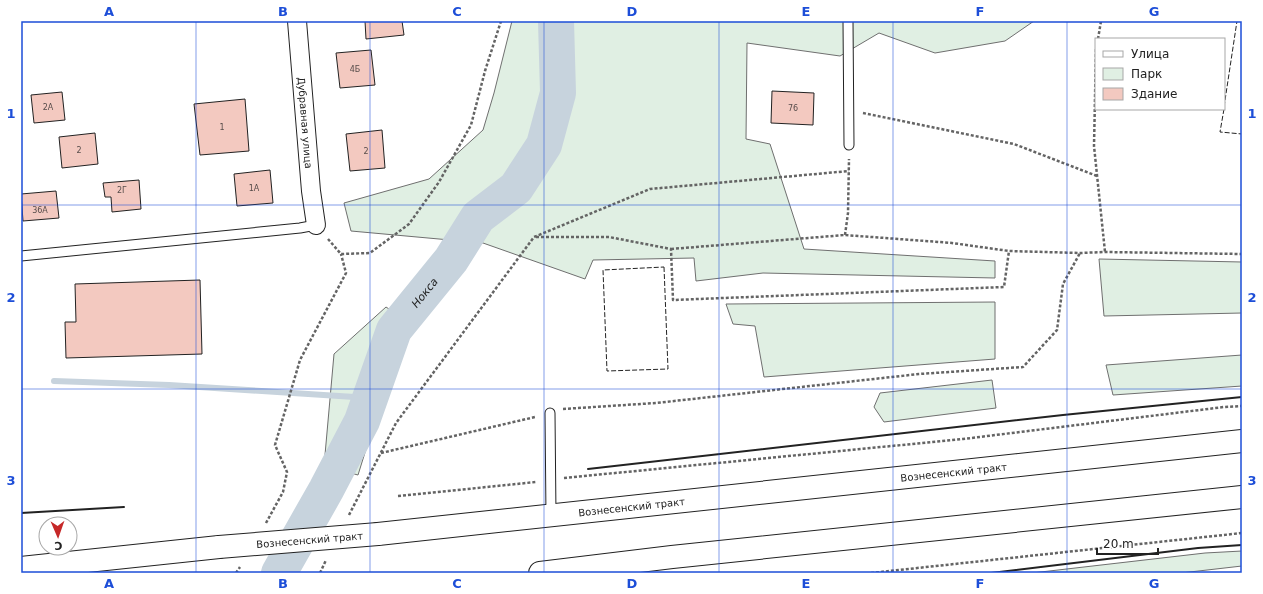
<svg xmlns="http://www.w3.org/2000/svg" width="1263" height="594" font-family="'DejaVu Sans',sans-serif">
<rect width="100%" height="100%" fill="#fff"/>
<!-- green -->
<path fill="#e0efe3" stroke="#6f6f6f" d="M 512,21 L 1034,21 L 1005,41 L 935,53 L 879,33 L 840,56 L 747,43 L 746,139 L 770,144 L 804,249 L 995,261 L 995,278 L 763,273 L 696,281 L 694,258 L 593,260 L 585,279 L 483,243 L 351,231 L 344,203 L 429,179 L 483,130 L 494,93 Z
M 1099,259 L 1242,262 L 1242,313 L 1104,316 Z
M 995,302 L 995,359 L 764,377 L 755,326 L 733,324 L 726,304 Z
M 386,307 L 407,321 L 395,370 L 377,414 L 358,475 L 324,466 L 334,354 Z
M 1242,355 L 1242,386 L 1113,395 L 1106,365 Z
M 992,380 L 996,408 L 884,422 L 874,407 L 880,393 Z
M 1242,551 L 1242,566 L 1181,573 L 1032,573 L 1205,553 Z"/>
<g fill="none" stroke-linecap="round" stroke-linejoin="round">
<!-- stream -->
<path stroke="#c7d3dd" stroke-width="6" d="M 54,381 L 169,385 L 370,398"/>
<!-- river -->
<path stroke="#c7d3dd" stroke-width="36" id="s1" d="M 279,573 L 326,490 L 362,421 L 394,330 L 451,260 L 478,217 L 516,188 L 544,145 L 558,93 L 556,21"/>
</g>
<!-- building -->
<path fill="#f3c9c0" stroke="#222" d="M 365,21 L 402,21 L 404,35 L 366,39 Z
M 371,50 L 375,85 L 340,88 L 336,53 Z
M 772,91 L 814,93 L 813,125 L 771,123 Z
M 62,92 L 65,120 L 34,123 L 31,95 Z
M 245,99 L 249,151 L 200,155 L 194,104 Z
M 382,130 L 385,168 L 350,171 L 346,134 Z
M 95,133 L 98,164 L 62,168 L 59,137 Z
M 270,170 L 273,203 L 237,206 L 234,174 Z
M 139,180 L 141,209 L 112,212 L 111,197 L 105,197 L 103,183 Z
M 56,191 L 59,218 L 23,221 L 21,194 Z
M 200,280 L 202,354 L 66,358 L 65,322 L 76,322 L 75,284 Z"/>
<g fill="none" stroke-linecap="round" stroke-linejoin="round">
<!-- lane casing -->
<g stroke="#222" stroke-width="11">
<path id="lane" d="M 848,21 L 849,145
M 21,256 L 300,228 L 316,225
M 550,413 L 551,515"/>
</g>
<!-- street casing -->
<g stroke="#222" stroke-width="20">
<g id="street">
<path id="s2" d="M 297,21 L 311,191 L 316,225"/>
</g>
</g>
<!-- primary casing -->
<g stroke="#222" stroke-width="24">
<g id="primary">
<path id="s3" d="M 378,534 L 1242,441"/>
<path d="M 21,568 L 219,547"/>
<path d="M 540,573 L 672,557 L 1242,497"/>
</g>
</g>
<!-- path -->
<path stroke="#646464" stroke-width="2.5" stroke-dasharray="3 2" stroke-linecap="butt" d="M 1098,39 L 1101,21
M 1096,49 L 1094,146 L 1105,252
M 863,113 L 1014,144 L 1097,176
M 845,235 L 848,213 L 849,159
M 536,237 L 609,237 L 671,249 L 673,300 L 1004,287 L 1009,251
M 328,239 L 341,254 L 370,253 L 409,224 L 439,182 L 471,125 L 485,71 L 501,21
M 671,249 L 845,235 L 952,243 L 1009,251 L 1080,253 L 1105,252 L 1242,254
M 563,409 L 656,403 L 919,374 L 1023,367 L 1057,330 L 1063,284 L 1080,253
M 381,453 L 535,417
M 564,478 L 963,439 L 1224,407 L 1242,406
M 398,496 L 536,482
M 349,515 L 396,423 L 534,237 L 650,189 L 849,171
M 266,523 L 283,492 L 287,472 L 275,445 L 300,360 L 346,273 L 341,254
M 236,573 L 240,567
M 320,573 L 326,560
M 871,573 L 1242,533"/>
<!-- lane -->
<use href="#lane" stroke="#fff" stroke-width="9"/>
<!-- street -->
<use href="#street" stroke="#fff" stroke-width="18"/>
<!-- primary -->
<use href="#primary" stroke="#fff" stroke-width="22"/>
<!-- primary-bridge casing -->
<g stroke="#222" stroke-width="24" stroke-linecap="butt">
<g id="primary-bridge">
<path id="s4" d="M 219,547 L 378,534"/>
</g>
</g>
<!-- primary-bridge -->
<use href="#primary-bridge" stroke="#fff" stroke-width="22"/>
<!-- fence -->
<path stroke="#222" stroke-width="1" stroke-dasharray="5 2" stroke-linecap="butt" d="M 1224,107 L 1237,21
M 1224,109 L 1220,132 L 1242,134
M 664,267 L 668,369 L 607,371 L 603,270 Z"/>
<!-- wall -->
<path stroke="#222" stroke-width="2" d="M 588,469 L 1063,415 L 1242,397
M 21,513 L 124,507
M 991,573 L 1198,548 L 1242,545"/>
</g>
<!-- grid -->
<path fill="none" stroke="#1d4ed8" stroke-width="1" stroke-opacity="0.55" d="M 196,21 L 196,573M 370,21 L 370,573M 544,21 L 544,573M 719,21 L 719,573M 893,21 L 893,573M 1067,21 L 1067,573M 21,205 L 1242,205M 21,389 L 1242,389"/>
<g text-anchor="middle" stroke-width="3" stroke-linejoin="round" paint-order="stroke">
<!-- number labels -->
<g font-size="8" fill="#564c4a">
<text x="355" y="72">4Б</text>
<text x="48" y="110">2А</text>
<text x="793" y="111">76</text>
<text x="222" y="130">1</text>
<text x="79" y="153">2</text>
<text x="366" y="154">2</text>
<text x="254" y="191">1А</text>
<text x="122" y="193">2Г</text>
<text x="40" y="213">36А</text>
</g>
<!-- street labels -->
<g font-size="10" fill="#222" stroke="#fff">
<text dy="4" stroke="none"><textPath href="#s2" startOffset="102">Дубравная улица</textPath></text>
<text dy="4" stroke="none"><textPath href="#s3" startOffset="579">Вознесенский тракт</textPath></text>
<text dy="4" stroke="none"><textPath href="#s3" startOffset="255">Вознесенский тракт</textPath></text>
<text dy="4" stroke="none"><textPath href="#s4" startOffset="91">Вознесенский тракт</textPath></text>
</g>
<!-- water labels -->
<g font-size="11" font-style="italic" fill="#222" stroke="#fff">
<text dy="4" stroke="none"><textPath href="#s1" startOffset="318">Нокса</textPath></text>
</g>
</g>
<!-- border -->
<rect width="1263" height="594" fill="none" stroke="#ffffff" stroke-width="44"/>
<!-- legend -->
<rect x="1095" y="38" width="130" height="72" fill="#ffffff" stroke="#a7a7a7"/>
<rect x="1103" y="51" width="20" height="6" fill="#ffffff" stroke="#a7a7a7"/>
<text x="1131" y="58" font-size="12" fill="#222222">Улица</text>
<rect x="1103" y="68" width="20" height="12" fill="#e0efe3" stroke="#a7a7a7"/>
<text x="1131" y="78" font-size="12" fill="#222222">Парк</text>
<rect x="1103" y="88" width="20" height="12" fill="#f3c9c0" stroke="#a7a7a7"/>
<text x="1131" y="98" font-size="12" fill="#222222">Здание</text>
<!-- north arrow -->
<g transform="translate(58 536) rotate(178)"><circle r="19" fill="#ffffff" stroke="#a7a7a7"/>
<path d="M0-3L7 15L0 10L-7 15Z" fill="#c62828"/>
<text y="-6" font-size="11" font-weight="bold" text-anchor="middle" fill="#222222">С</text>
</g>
<!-- scale -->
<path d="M1097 548v6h61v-6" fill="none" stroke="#222222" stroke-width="2"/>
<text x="1103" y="548" font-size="12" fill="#222222" stroke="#ffffff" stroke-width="3" paint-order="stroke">20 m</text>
<rect x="22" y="22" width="1219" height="550" fill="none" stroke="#1d4ed8" stroke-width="1.5"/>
<g font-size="13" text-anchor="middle" font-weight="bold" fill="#1d4ed8">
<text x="109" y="16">A</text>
<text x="283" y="16">B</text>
<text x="457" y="16">C</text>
<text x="632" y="16">D</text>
<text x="806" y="16">E</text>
<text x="980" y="16">F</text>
<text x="1154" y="16">G</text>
<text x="11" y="118">1</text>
<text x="1252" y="118">1</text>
<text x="11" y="302">2</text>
<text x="1252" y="302">2</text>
<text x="11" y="485">3</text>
<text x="1252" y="485">3</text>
<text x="109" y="588">A</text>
<text x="283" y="588">B</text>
<text x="457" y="588">C</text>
<text x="632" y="588">D</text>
<text x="806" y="588">E</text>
<text x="980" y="588">F</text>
<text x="1154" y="588">G</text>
</g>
</svg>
